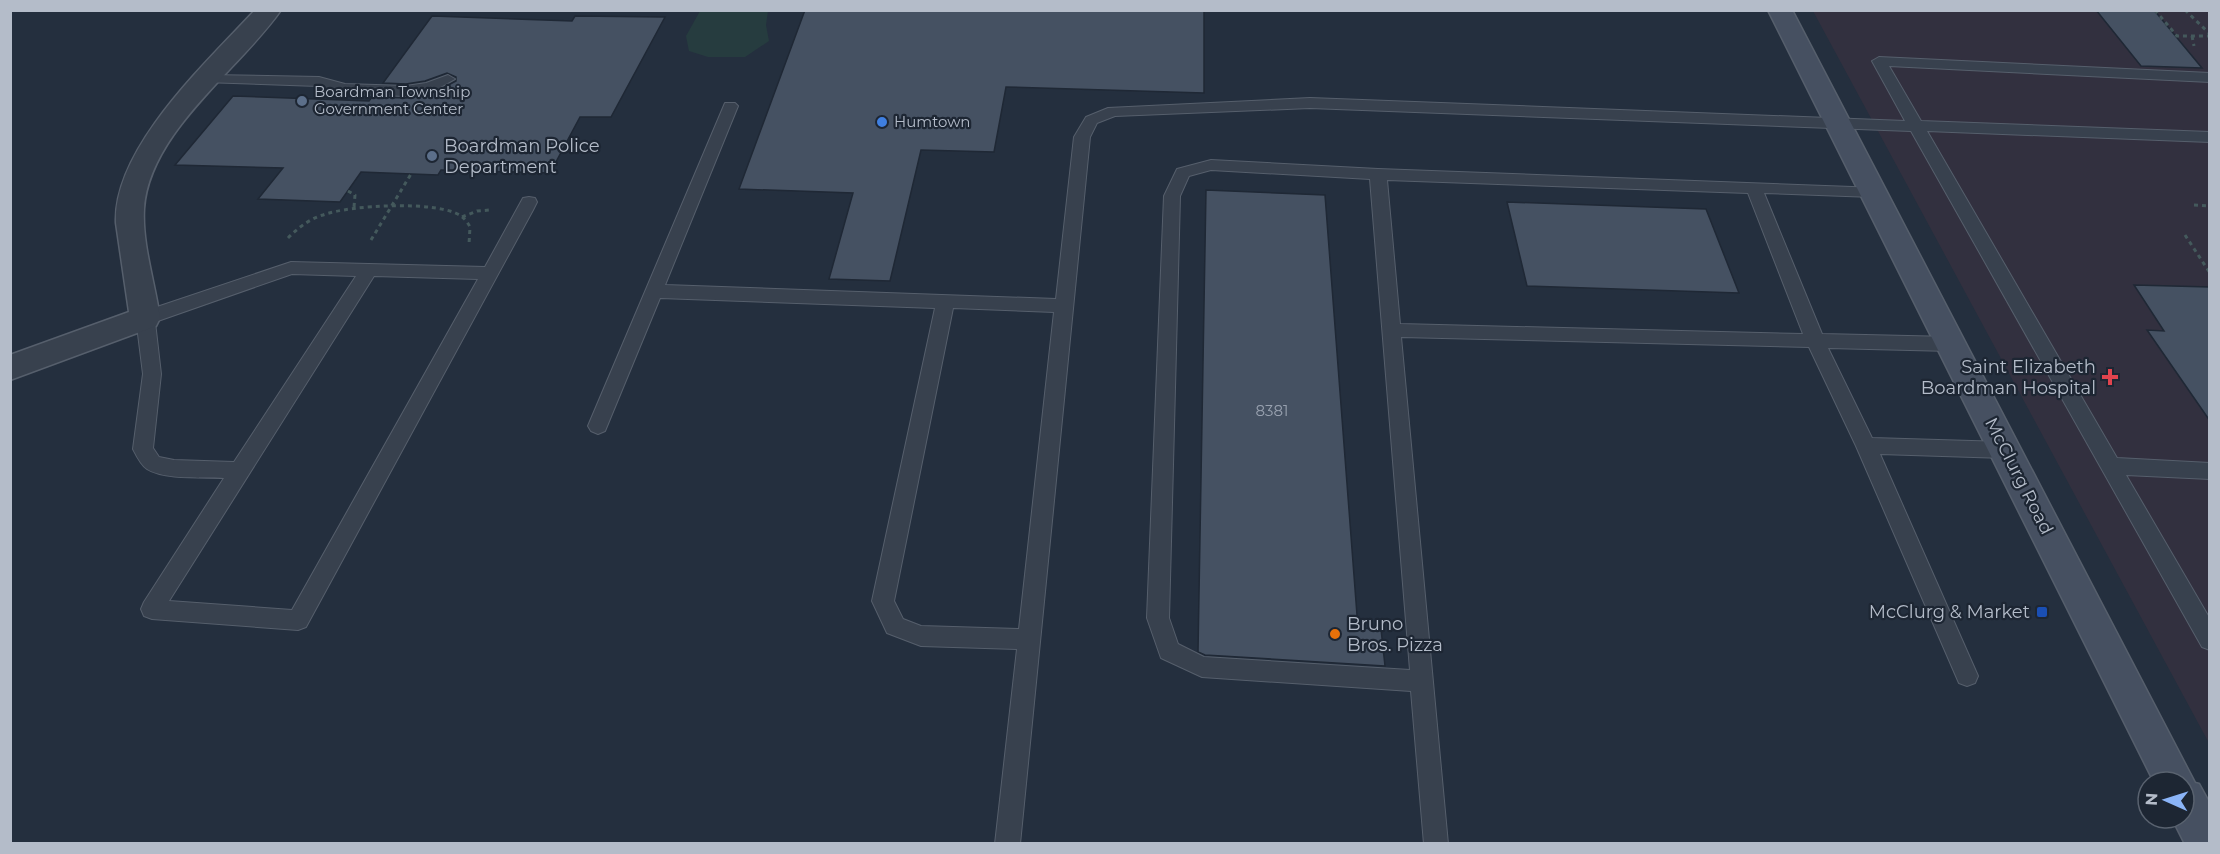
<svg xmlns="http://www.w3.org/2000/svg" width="2220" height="854" font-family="Montserrat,sans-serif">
<rect width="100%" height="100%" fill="#242f3e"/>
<!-- medical -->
<path fill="#32303f" d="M 1813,11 L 2209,11 L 2209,743 Z"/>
<!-- green -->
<path fill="#263c3f" d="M 700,11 L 768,11 L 766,25 L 769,41 L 745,57 L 708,57 L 689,51 L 686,36 Z"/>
<!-- building -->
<path fill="#455162" stroke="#1f2835" stroke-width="1.5" d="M 805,10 L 1204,10 L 1204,93 L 1006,87 L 994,152 L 921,150 L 890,281 L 829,279 L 853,193 L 739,189 Z
M 2096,10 L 2154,10 L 2202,68 L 2141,66 Z
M 432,16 L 572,21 L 575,16 L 665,17 L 611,117 L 580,117 L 550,173 L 441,170 L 438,175 L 361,172 L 340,202 L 258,199 L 283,168 L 175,165 L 233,96 L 369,101 L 372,97 L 406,98 L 435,92 L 456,81 L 456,77 L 447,73 L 425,81 L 406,84 L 383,83 Z
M 1206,190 L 1325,195 L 1358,628 L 1381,629 L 1385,666 L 1205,655 L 1198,652 Z
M 1507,202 L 1706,209 L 1739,293 L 1527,286 Z
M 2134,285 L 2210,287 L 2210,421 L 2147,330 L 2164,331 Z"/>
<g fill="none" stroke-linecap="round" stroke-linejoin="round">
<!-- lane casing -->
<g stroke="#565f6c" stroke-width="2">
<path id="lane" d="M 1879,57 L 2210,73 L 2210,82 L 1889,66 L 1921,121 L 2210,132 L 2210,142 L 1927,131 L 2117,458 L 2210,463 L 2210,479 L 2126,475 L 2210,619 L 2210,650 L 2202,647 L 1911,131 L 1310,108 L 1115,116 L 1097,123 L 1090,137 L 1020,844 L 995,844 L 1017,649 L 921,646 L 887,633 L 872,601 L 935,308 L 660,298 L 605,431 L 598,434 L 591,431 L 588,426 L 725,103 L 735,103 L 738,106 L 665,285 L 1056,299 L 1074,137 L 1086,117 L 1108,108 L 1310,98 L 1905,121 L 1872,61 ZM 953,308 L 1054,312 L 1019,629 L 921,626 L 903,619 L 894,601 Z
M 208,75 L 319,77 L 345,84 L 406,86 L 426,83 L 448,75 L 455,79 L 435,90 L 406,96 L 344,94 L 318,86 L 203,82 L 201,79 L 203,76 Z
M 1211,160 L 1378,169 L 1879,188 L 1881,192 L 1879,196 L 1873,197 L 1764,193 L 1822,334 L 1951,337 L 1958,339 L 1960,344 L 1958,349 L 1951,351 L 1828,348 L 1872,438 L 2005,442 L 2012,444 L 2015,450 L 2012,456 L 2005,458 L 1880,454 L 1978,676 L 1975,683 L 1967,686 L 1959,683 L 1856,446 L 1809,347 L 1401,337 L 1448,844 L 1424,844 L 1411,691 L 1202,677 L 1161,658 L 1147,618 L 1164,196 L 1177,169 ZM 1211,170 L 1370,179 L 1410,670 L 1204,657 L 1178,644 L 1169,618 L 1180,196 L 1189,176 ZM 1387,180 L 1748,193 L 1803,334 L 1400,324 Z
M 529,197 L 535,198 L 537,202 L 533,210 L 306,627 L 298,630 L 152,619 L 144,616 L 141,609 L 144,602 L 224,478 C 204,477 164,480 147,469 C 141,465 136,455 133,449 L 143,374 L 136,318 L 139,313 L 291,262 L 485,267 L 523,198 ZM 292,274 L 356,276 L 234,462 L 174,460 L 159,457 L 153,448 L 161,374 L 155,322 ZM 374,276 L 478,279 L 292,610 L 169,601 Z"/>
</g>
<!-- street casing -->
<g stroke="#565f6c" stroke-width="3">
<path id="street" d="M 255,10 L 281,10 C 240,69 149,132 144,209 C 142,244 155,283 160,318 L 156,326 L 10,380 L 10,355 L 129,312 L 116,223 C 113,148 207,62 255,10 Z"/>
</g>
<!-- secondary casing -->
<g stroke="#565f6c" stroke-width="3">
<path id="secondary" d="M 1768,10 L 1792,10 L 2195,783 L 2199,784 L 2210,804 L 2210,844 L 2185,844 L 2172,818 L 2184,818 L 2184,782 L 2154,782 Z"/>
</g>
<!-- path -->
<path stroke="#44595c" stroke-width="3" stroke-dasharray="4 4" stroke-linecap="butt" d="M 2155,10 L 2177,36 L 2210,36
M 2185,10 L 2210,34
M 2192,36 L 2194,46
M 348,191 L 355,195 L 354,207
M 2194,205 L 2210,206
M 462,217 L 477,211 L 490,210
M 2185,235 L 2210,273
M 288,238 C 298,228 309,219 323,215 C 349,205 438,200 461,216 C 465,219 468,223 470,227 L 469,244
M 371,240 L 411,174"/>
<!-- lane -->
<use href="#lane" fill="#38414e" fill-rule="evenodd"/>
<!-- street -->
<use href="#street" fill="#38414e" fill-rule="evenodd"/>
<!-- secondary -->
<use href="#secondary" fill="#465061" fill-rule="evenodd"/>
</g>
<!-- markers -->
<g fill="#5c6f8a" stroke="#1d2633" stroke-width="2">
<circle cx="302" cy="101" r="6"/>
<circle cx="432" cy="156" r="6"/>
</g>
<circle fill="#3f7fe0" stroke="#1d2633" stroke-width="2" cx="882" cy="122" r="6"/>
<path fill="#e0444e" stroke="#1d2633" stroke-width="2" d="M2107 368h6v6h6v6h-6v6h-6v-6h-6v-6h6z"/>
<rect fill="#1a4fb4" stroke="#1d2633" stroke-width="2" x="2036" y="606" width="12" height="12" rx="3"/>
<circle fill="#e8710a" stroke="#1d2633" stroke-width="2" cx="1335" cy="634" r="6"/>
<g text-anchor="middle" stroke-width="4.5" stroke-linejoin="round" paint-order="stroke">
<!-- far-poi labels -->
<g font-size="15" fill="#b4bcc9" stroke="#1d2633" text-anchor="start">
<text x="314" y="97">Boardman Township<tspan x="314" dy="17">Government Center</tspan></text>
<text x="894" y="127">Humtown</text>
</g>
<!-- number labels -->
<g font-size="15" fill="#98a1af">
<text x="1272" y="416">8381</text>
</g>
<!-- poi labels -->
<g font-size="18" fill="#b4bcc9" stroke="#1d2633" text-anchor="start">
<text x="444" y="152">Boardman Police<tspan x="444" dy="21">Department</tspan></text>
<text x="2096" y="373" text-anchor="end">Saint Elizabeth<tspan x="2096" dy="21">Boardman Hospital</tspan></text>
<text x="2030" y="618" text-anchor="end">McClurg &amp; Market</text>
<text x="1347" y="630">Bruno<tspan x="1347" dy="21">Bros. Pizza</tspan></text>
</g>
<!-- street labels -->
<g font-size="18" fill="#b4bcc9" stroke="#1d2633">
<text transform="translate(2019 476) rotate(63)" y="6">McClurg Road</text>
</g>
</g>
<!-- border -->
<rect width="2220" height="854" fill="none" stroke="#b4bcc9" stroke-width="24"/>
<!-- north arrow -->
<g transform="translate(2166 800) rotate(273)"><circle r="28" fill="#1d2633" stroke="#59626f" stroke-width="1.5"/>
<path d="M0-4.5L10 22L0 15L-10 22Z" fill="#8ab4f8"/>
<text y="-9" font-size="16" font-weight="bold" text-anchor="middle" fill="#b4bcc9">N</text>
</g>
</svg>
